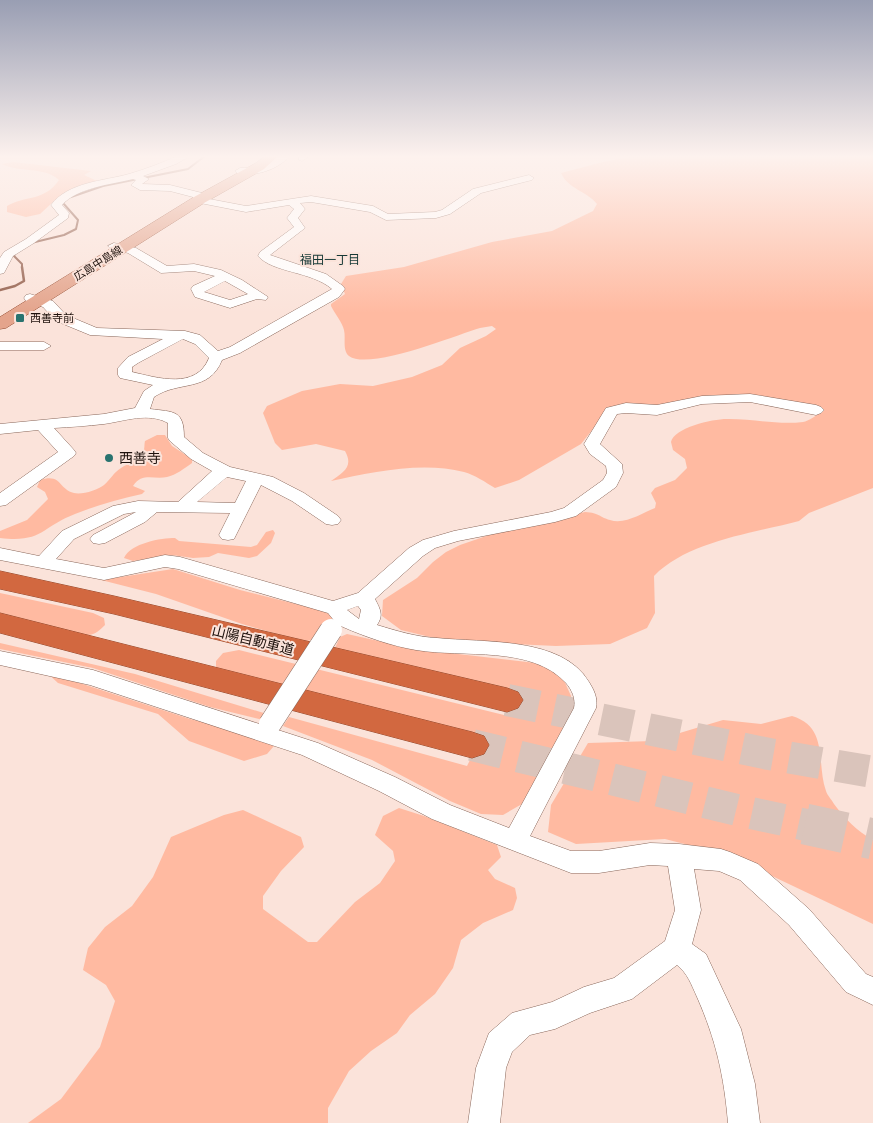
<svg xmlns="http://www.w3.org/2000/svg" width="873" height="1123" font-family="'Space Grotesk','Noto Sans JP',sans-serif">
<rect width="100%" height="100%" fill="#fbe3da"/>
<!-- green -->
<path fill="#ffbaa1" d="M 635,156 L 873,156 L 873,488 L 809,513 L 799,521 C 754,533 688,541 654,576 L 655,613 L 647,628 L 610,644 L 556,646 L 447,641 L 401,630 L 382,616 L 383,600 L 417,578 L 433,562 L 446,552 L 460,545 L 498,532 L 585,512 C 600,513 599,517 610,520 C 625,525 642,513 655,508 L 656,503 L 651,493 L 655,488 L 675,480 L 687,468 L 685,459 L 673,450 L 671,442 C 674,427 716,418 729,419 C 754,419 778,425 803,422 C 809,421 815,416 820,413 L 819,408 L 742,396 L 608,410 L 581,444 L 519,480 L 495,488 C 485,482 475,475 464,472 C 423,461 371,472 331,481 C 343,472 354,467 345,451 L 316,444 L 282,450 L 275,443 L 263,413 L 267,406 L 302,391 L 340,384 L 373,386 L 412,377 L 442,365 L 460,348 L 486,336 L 496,329 L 492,326 L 480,328 C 456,335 369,371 349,356 C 342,350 346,338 344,330 C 342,322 335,314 331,306 L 331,304 L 345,294 L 341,284 L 346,276 L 404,267 L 492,242 L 552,231 L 593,211 L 597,204 C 587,191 568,189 561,173 L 603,162 Z
M 13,162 L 91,171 L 84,175 L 97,181 L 54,201 L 40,214 L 26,217 L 7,212 L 7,206 C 25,195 44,202 59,180 C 44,166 19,173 2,164 Z
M 157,435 L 165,435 L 172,446 L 192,459 L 192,463 C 185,468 176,475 167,477 C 154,480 142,472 133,486 L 145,491 L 142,494 C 120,499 97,505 75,514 C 41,527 43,543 0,538 L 0,531 L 27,520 L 48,499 L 45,492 L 37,487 L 40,480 C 62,473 58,489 74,493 C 82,495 98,490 104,485 C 110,480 114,472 121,468 C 128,463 139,461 143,452 C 145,449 144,445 145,441 Z
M 273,530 L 275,533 L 271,543 L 257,556 L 249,558 L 218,553 L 209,557 L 193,558 L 172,555 L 133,561 L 124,558 C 131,543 161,538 175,538 L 179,541 L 251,547 L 257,545 L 266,532 Z
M 173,569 L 240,590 L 324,611 L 333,617 L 319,637 L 305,642 L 242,624 L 156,594 L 101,580 Z
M 0,593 L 93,613 L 104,618 L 105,625 C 100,630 96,634 89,635 C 68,637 22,621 0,616 Z
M 347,634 L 415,649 L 544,664 L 563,678 L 571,696 L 571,718 L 522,804 L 503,815 L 481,814 L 450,801 L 372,760 L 283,726 L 289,717 L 467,766 L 478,744 L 216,670 L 216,661 L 223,653 L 239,650 L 504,715 L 514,694 L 335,648 L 340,637 Z
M 0,643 L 135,674 L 267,714 L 263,720 L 210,707 L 93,668 L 0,649 Z
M 46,672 L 190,719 L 242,732 L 274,746 L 267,754 L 244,761 L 189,741 L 158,714 L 58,683 Z
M 792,716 C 829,727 816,763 826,791 C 827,795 832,800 834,804 C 846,820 856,830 873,840 L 873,924 L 728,855 L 665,839 L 576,844 L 548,832 L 551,805 L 588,743 L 653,741 L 723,720 L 761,724 Z
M 399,808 L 424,816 L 497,845 L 501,857 L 488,870 L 495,879 L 515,888 L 517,898 L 513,910 L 483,923 L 461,940 L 453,968 L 435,994 L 410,1015 L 397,1033 L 371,1051 L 349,1071 L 328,1108 L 328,1123 L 28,1123 L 61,1099 L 100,1047 L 115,1001 L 106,985 L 83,970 L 88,948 L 105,927 L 132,906 L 153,877 L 171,837 L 224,815 L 243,810 L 301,837 L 304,847 L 281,871 L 263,896 L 263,909 L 308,942 L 317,942 L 355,902 L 380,883 L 395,861 L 393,851 L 375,835 L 383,816 Z"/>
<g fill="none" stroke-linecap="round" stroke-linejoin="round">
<!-- stream-far1 -->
<path stroke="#925d4a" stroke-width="2" d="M 71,197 L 103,186 L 188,169 L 205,156
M 31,243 L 64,235 L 76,229 L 78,220 L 63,203 L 65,201
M 16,252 L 14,256 L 22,264 L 22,268"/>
<!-- stream -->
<path stroke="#925d4a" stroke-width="2.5" d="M 0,290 L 15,286 L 24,281 L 22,267"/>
<!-- highway-tunnel-far1 -->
<path stroke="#dac4bb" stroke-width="32" stroke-dasharray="32 16" stroke-linecap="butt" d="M 507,700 L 769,754 L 873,772
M 472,745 L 737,810 L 811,826"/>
<!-- highway-tunnel -->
<path stroke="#dac4bb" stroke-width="41" stroke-dasharray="41 21" stroke-linecap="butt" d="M 805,824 L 873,839"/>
<!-- minor casing -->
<g stroke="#89675a" stroke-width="1">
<path id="minor" d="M 177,156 L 190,156 L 176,164 L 143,176 L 149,179 L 142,184 L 170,185 L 202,193 L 204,198 L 246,206 L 311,196 L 373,206 L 388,214 L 435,212 L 442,210 L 473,189 L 529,175 L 534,178 L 532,180 L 481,193 L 450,214 L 436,218 L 386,220 L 370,212 L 311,202 L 300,203 L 305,209 L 298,218 L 305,228 L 270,255 L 326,274 L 343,286 L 345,289 L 339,297 L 240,353 L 222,360 C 209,393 179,380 154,397 L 150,409 C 174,412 184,410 184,437 L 203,453 L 230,467 L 273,477 L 304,493 L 338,516 L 341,520 L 338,524 L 332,525 L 326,524 L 292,501 L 261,485 L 234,539 L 228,540 L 222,539 L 219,535 L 230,513 L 157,512 L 145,522 L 105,543 L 99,544 L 93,543 L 90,539 L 93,535 L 136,512 L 124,514 L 74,539 L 56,559 L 104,568 L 165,555 L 180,557 L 333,601 L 358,593 L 409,548 L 423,540 L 454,531 L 551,512 L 564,508 L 603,480 L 607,473 L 606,466 L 590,454 L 584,444 L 606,408 L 626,403 L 657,405 L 702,396 L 750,394 L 816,405 L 821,407 L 824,410 L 821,413 L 816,415 L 750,402 L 702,404 L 657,415 L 626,413 L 617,414 L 600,444 L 622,464 L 623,473 L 616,487 L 576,516 L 555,522 L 458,541 L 435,548 L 423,556 L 375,599 C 380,609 384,615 377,625 C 397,631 416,637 437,638 C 483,643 562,636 589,682 C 594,690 598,698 596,708 L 530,836 L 571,851 L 599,851 L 650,843 L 679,844 L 721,849 L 730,852 L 758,864 L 809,909 L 866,974 L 873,977 L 873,1005 L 846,992 L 789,925 L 740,880 L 719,871 L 694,869 L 701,910 L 692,944 L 706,954 L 741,1029 L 755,1084 L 760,1123 L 728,1123 C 724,1076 716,1040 697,997 C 691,984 688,974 677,965 L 632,999 L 590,1013 L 555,1029 L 530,1035 L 512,1052 L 506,1068 L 500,1123 L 468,1123 L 476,1068 L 489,1033 L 512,1013 L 552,1002 L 584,987 L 614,978 L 665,941 L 675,910 L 668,866 L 650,865 L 599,873 L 571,873 L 432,819 L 379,791 L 302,755 L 90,685 L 0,665 L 0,651 L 93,670 L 318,743 L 395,777 L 450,805 L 509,828 L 574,708 C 576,699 572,690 566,683 C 531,645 464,658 416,650 C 392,646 366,637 343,627 L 336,623 L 328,613 L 178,569 L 165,567 L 104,580 L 0,560 L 0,548 L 39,556 L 62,531 L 113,506 L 138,501 L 178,502 L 212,471 L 191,459 L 170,441 L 168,438 L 168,423 C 148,412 125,421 104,424 C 87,426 71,427 54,428 L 74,450 L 76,453 L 74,456 L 6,505 L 0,506 L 0,493 L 58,452 L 38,430 L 0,434 L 0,424 L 104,414 L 135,408 L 144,391 L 153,385 L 120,378 L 118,375 L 118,368 L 128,357 L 163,339 L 90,335 L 56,321 L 43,307 L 26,301 L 24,298 L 26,295 L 30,294 L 53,301 L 66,315 L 97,328 L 185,331 L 200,335 L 218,351 L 230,347 L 332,289 C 311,271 273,273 258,256 L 260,252 L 294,227 L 287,218 L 294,209 L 289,205 L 246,212 L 195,202 L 193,197 L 170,191 L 140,190 L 131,185 L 136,180 L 133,179 C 110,185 78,187 62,205 L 69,213 L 68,218 L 34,243 L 13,256 L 4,273 L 0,274 L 0,258 L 4,252 L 26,239 L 59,215 L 51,205 C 68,182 104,181 129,174 C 146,169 162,163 177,156 ZM 183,339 L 195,344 L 209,358 C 196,390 158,378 132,372 L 132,367 L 138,363 ZM 227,477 L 246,481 L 235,503 L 197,502 ZM 358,606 L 361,610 L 359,619 L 347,610 Z
M 279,156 L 290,156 C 277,170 255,177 237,173 L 235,171 L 240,168 L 261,167 Z
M 299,156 L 309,156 L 302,161 L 299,160 Z
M 114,243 L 136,248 L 167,266 L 194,264 L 221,270 L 242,280 L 268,297 L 266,300 L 257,299 L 230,308 L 195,297 L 191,289 L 193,286 L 215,276 L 194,271 L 161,273 L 128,253 L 110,248 L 108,246 ZM 225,281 L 248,294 L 230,300 L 204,292 Z
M 0,342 L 44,342 L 51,346 L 44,350 L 0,350 Z"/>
</g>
<!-- major casing -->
<g stroke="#934a2e" stroke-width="1">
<path id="major" d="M 265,156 L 278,156 L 264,169 L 204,203 L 6,328 L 0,329 L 0,317 L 194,197 L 256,163 Z"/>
</g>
<!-- highway casing -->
<g stroke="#934a2e" stroke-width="1">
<path id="highway" d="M 0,571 L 114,596 L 507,688 L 518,692 L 523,700 L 518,708 L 507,712 L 114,614 L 0,589 Z
M 0,613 L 472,732 L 484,736 L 489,745 L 484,754 L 472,758 L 0,633 Z"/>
</g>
<!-- minor -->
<use href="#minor" fill="#fff" fill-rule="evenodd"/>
<!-- major -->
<use href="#major" fill="#e4a48c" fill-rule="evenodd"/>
<!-- highway -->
<use href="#highway" fill="#d26840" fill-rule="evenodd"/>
<!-- minor-bridge casing -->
<g stroke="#89675a" stroke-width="23" stroke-linecap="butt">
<path id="minor-bridge" d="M 270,724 L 331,630"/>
</g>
<!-- minor-bridge -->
<use href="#minor-bridge" stroke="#fff" stroke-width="22"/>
</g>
<!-- sky -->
<linearGradient id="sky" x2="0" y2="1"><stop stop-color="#999eb3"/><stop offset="0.5" stop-color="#fdf2ee"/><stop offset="1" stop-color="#fdf2ee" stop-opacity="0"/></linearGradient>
<rect width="873" height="313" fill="url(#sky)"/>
<!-- markers -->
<g fill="#29736f" stroke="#fbe3da" stroke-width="2">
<rect x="15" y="313" width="10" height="10" rx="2.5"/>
<circle cx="109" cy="458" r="5"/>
</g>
<g text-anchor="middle" stroke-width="4" stroke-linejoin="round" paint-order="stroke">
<!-- far-street labels -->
<g font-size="11" fill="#1e110c" stroke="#fbe3da">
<text transform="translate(98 263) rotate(-32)" y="4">広島中島線</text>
</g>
<!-- far-poi labels -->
<g font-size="11" fill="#1e110c" stroke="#fbe3da" text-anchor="start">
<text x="30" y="322">西善寺前</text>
</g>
<!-- far-neighbourhood labels -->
<g font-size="12" fill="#153836" stroke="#fbe3da">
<text x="330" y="264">福田一丁目</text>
</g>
<!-- poi labels -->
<g font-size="14" fill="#1e110c" stroke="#fbe3da" text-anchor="start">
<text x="119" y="463">西善寺</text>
</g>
<!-- street labels -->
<g font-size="14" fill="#1e110c" stroke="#fbe3da">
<text transform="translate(253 640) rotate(14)" y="5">山陽自動車道</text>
</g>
</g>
</svg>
